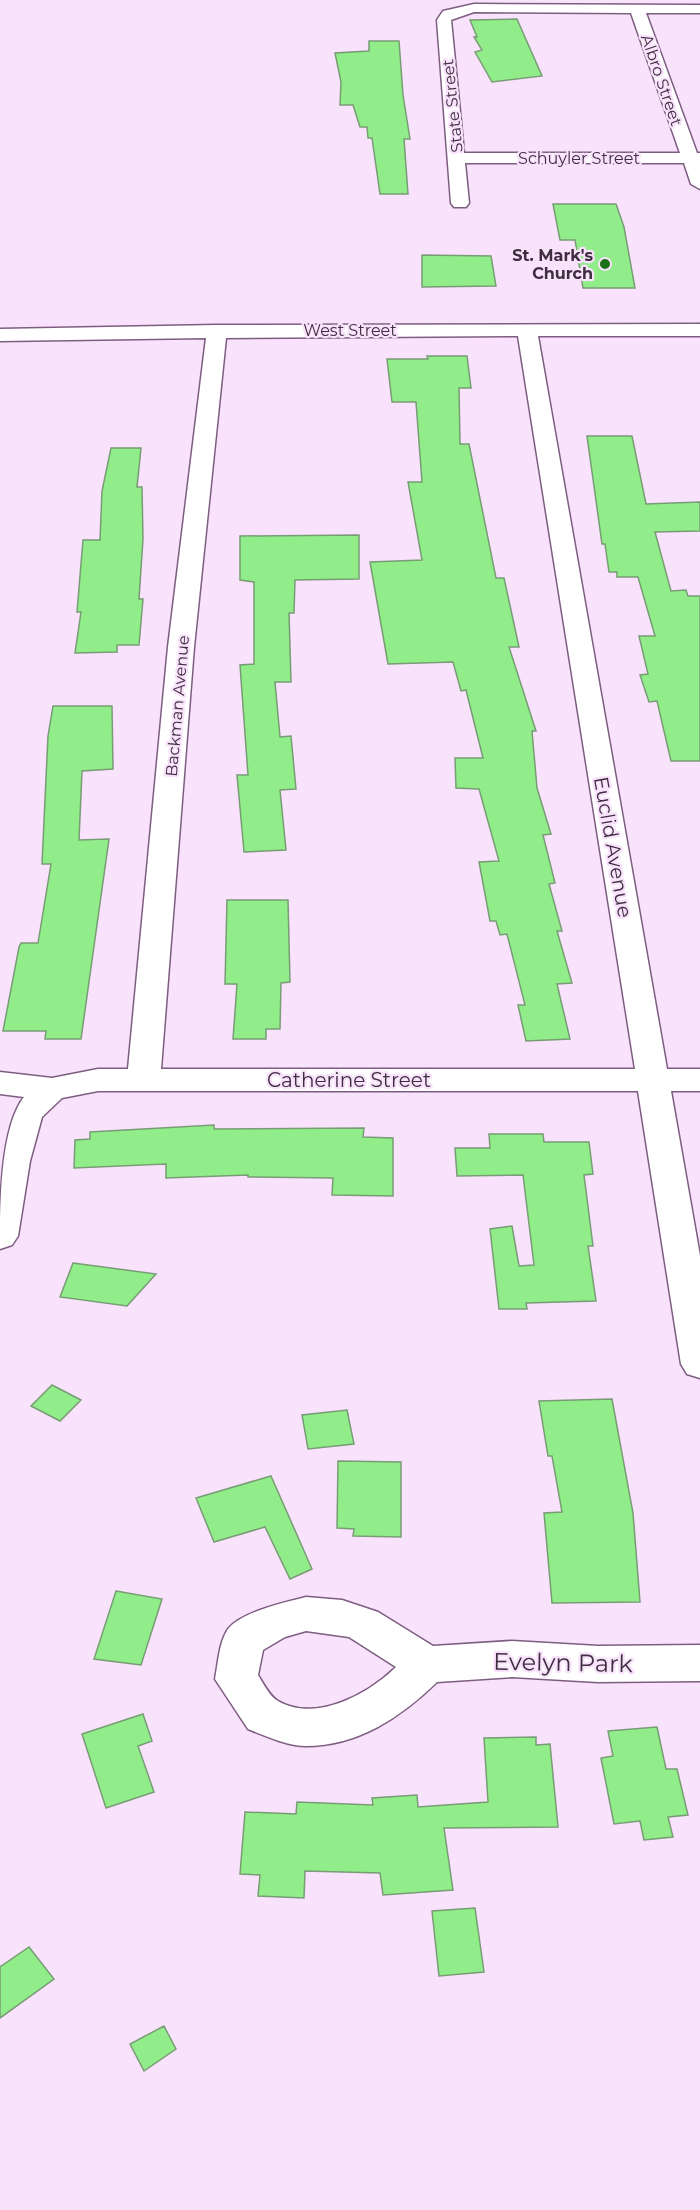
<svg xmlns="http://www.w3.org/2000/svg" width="700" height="2210" font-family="Montserrat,sans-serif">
<rect width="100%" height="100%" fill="#f9e2fb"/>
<!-- building -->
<path fill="#91ed8a" stroke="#789c75" stroke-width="1.5" d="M 517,19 L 542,76 L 492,82 L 475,52 L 482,50 L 474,37 L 477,37 L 470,20 Z
M 369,41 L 399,41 L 403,95 L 410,139 L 404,139 L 408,194 L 380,194 L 372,138 L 368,138 L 367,127 L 360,127 L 353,105 L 340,105 L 341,82 L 335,53 L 369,51 Z
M 553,204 L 616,204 L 624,227 L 635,288 L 583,288 L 575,240 L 560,240 Z
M 422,255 L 491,256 L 496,286 L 422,287 Z
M 427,356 L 467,356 L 471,388 L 459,388 L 460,444 L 469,444 L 496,578 L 504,578 L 519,647 L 509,647 L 536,731 L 532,731 L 537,788 L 551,834 L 543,835 L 555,883 L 549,884 L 562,931 L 557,931 L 572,983 L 557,984 L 570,1039 L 526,1041 L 518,1005 L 525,1005 L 507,934 L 500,935 L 496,921 L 490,921 L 479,862 L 499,861 L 479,789 L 456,788 L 455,758 L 483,758 L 466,690 L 461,691 L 453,662 L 388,664 L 370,562 L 422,560 L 408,482 L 422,482 L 416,402 L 392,402 L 387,359 L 428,359 Z
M 587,436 L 632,436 L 646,504 L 700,502 L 700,531 L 655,532 L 671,591 L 686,590 L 688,596 L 700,596 L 700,761 L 671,761 L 657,701 L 649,702 L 640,675 L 648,674 L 639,636 L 655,636 L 638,577 L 617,577 L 617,572 L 609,572 L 605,544 L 602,544 Z
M 111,448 L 141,448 L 137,487 L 142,487 L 143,539 L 139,599 L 143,599 L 139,645 L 117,645 L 117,652 L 75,653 L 81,612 L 77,612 L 83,540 L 100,540 L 102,491 Z
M 359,535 L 359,579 L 295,580 L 294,613 L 289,613 L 291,682 L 275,682 L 280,737 L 291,736 L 296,789 L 280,790 L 286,850 L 244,852 L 237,775 L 248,775 L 240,665 L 254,664 L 254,582 L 240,580 L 240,536 Z
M 53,706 L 112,706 L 113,769 L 82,771 L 79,840 L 109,839 L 81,1039 L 45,1039 L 46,1031 L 3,1031 L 19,947 L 21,943 L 38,943 L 51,864 L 42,864 L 48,736 Z
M 227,900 L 288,900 L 290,982 L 281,983 L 280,1029 L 266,1029 L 266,1039 L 233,1039 L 237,984 L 225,984 Z
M 214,1125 L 214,1129 L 364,1128 L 363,1137 L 393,1138 L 393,1196 L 332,1195 L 333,1178 L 248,1177 L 248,1175 L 166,1178 L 166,1164 L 74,1168 L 75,1140 L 90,1139 L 90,1132 Z
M 489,1134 L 543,1134 L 544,1142 L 589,1142 L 593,1174 L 584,1175 L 593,1246 L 588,1246 L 596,1301 L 526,1303 L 527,1309 L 499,1309 L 490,1229 L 512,1226 L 519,1266 L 534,1265 L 523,1175 L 457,1176 L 455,1148 L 490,1148 Z
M 73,1263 L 156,1274 L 127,1306 L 60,1297 Z
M 52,1385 L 81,1400 L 60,1421 L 31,1406 Z
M 612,1399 L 633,1513 L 640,1602 L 552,1603 L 544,1513 L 562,1512 L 552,1456 L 548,1456 L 539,1401 Z
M 347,1410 L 354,1444 L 308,1449 L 302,1415 Z
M 338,1461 L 401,1462 L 401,1537 L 353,1536 L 354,1529 L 337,1528 Z
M 271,1476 L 312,1569 L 290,1579 L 265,1527 L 214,1542 L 196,1498 Z
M 116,1591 L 162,1599 L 141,1665 L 94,1659 Z
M 143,1714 L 152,1741 L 138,1746 L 154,1792 L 106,1808 L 82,1734 Z
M 657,1727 L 666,1769 L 677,1769 L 688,1815 L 668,1817 L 673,1837 L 644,1840 L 640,1821 L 614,1824 L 601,1758 L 613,1756 L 608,1731 Z
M 536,1737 L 536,1745 L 550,1744 L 558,1827 L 444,1828 L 453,1890 L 383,1895 L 380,1873 L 305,1871 L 304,1898 L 258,1896 L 260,1875 L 240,1874 L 245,1812 L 296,1814 L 297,1802 L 373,1805 L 372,1798 L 417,1795 L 418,1807 L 488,1802 L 484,1738 Z
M 475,1908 L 484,1972 L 439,1976 L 432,1911 Z
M 29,1947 L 54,1979 L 0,2018 L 0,1967 Z
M 164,2026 L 176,2049 L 144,2071 L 130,2044 Z"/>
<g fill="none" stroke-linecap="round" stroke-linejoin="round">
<!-- minor casing -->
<g stroke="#7e5d82" stroke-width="3">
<path id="minor" d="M 474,4 L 700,5 L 700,13 L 646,13 L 697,153 L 700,153 L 700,189 L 691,184 L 684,163 L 465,163 L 469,203 L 466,207 L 454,207 L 451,203 L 437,20 L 443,11 ZM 474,12 L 631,13 L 680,153 L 464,153 L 451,20 Z
M 700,324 L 700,336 L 538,336 L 667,1069 L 700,1069 L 700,1091 L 671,1091 L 700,1256 L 700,1378 L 687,1374 L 681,1364 L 638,1091 L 98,1091 L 62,1098 L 42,1117 L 30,1161 L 18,1236 L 12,1245 L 0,1249 C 0,1205 0,1128 24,1097 L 0,1094 L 0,1072 L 52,1078 L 98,1069 L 128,1069 L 168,647 L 206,338 L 0,341 L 0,329 L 217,325 ZM 518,336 L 635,1069 L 161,1069 L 194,647 L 226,338 Z
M 306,1597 L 342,1600 L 378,1612 L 433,1646 L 512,1641 L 598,1646 L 700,1645 L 700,1681 L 598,1682 L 512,1677 L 437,1682 C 401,1717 358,1746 306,1746 C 288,1746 265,1736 248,1729 L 215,1679 C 218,1664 219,1642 228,1629 C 241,1612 286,1602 306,1597 ZM 306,1631 L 349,1637 L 396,1667 C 368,1694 316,1723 278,1701 C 270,1697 263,1683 258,1675 L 263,1650 L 285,1637 Z"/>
</g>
<!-- minor -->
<use href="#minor" fill="#fff" fill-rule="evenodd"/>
</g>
<!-- markers -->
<circle fill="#1e711b" stroke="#f9e2fb" stroke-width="2" cx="605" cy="264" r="6"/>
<g text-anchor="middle" stroke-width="4.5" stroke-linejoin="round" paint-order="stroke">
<!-- far-street labels -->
<g font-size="16" fill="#3e2f40" stroke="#f9e2fb">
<text transform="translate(662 80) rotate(71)" y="6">Albro Street</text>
<text transform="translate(452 106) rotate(-96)" y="6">State Street</text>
<text x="579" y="164">Schuyler Street</text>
<text x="350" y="336">West Street</text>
<text transform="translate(177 706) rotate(-85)" y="6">Backman Avenue</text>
</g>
<!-- far-poi labels -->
<g font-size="16" font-weight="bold" fill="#3e2f40" stroke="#f9e2fb" text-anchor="end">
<text x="593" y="261">St. Mark's<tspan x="593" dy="18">Church</tspan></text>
</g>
<!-- street labels -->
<g font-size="20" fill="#3e2f40" stroke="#f9e2fb">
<text transform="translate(613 847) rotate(80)" y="7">Euclid Avenue</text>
<text x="349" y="1087">Catherine Street</text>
</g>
<!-- near-street labels -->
<g font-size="24" fill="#3e2f40" stroke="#f9e2fb">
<text transform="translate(563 1663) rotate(1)" y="8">Evelyn Park</text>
</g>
</g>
</svg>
